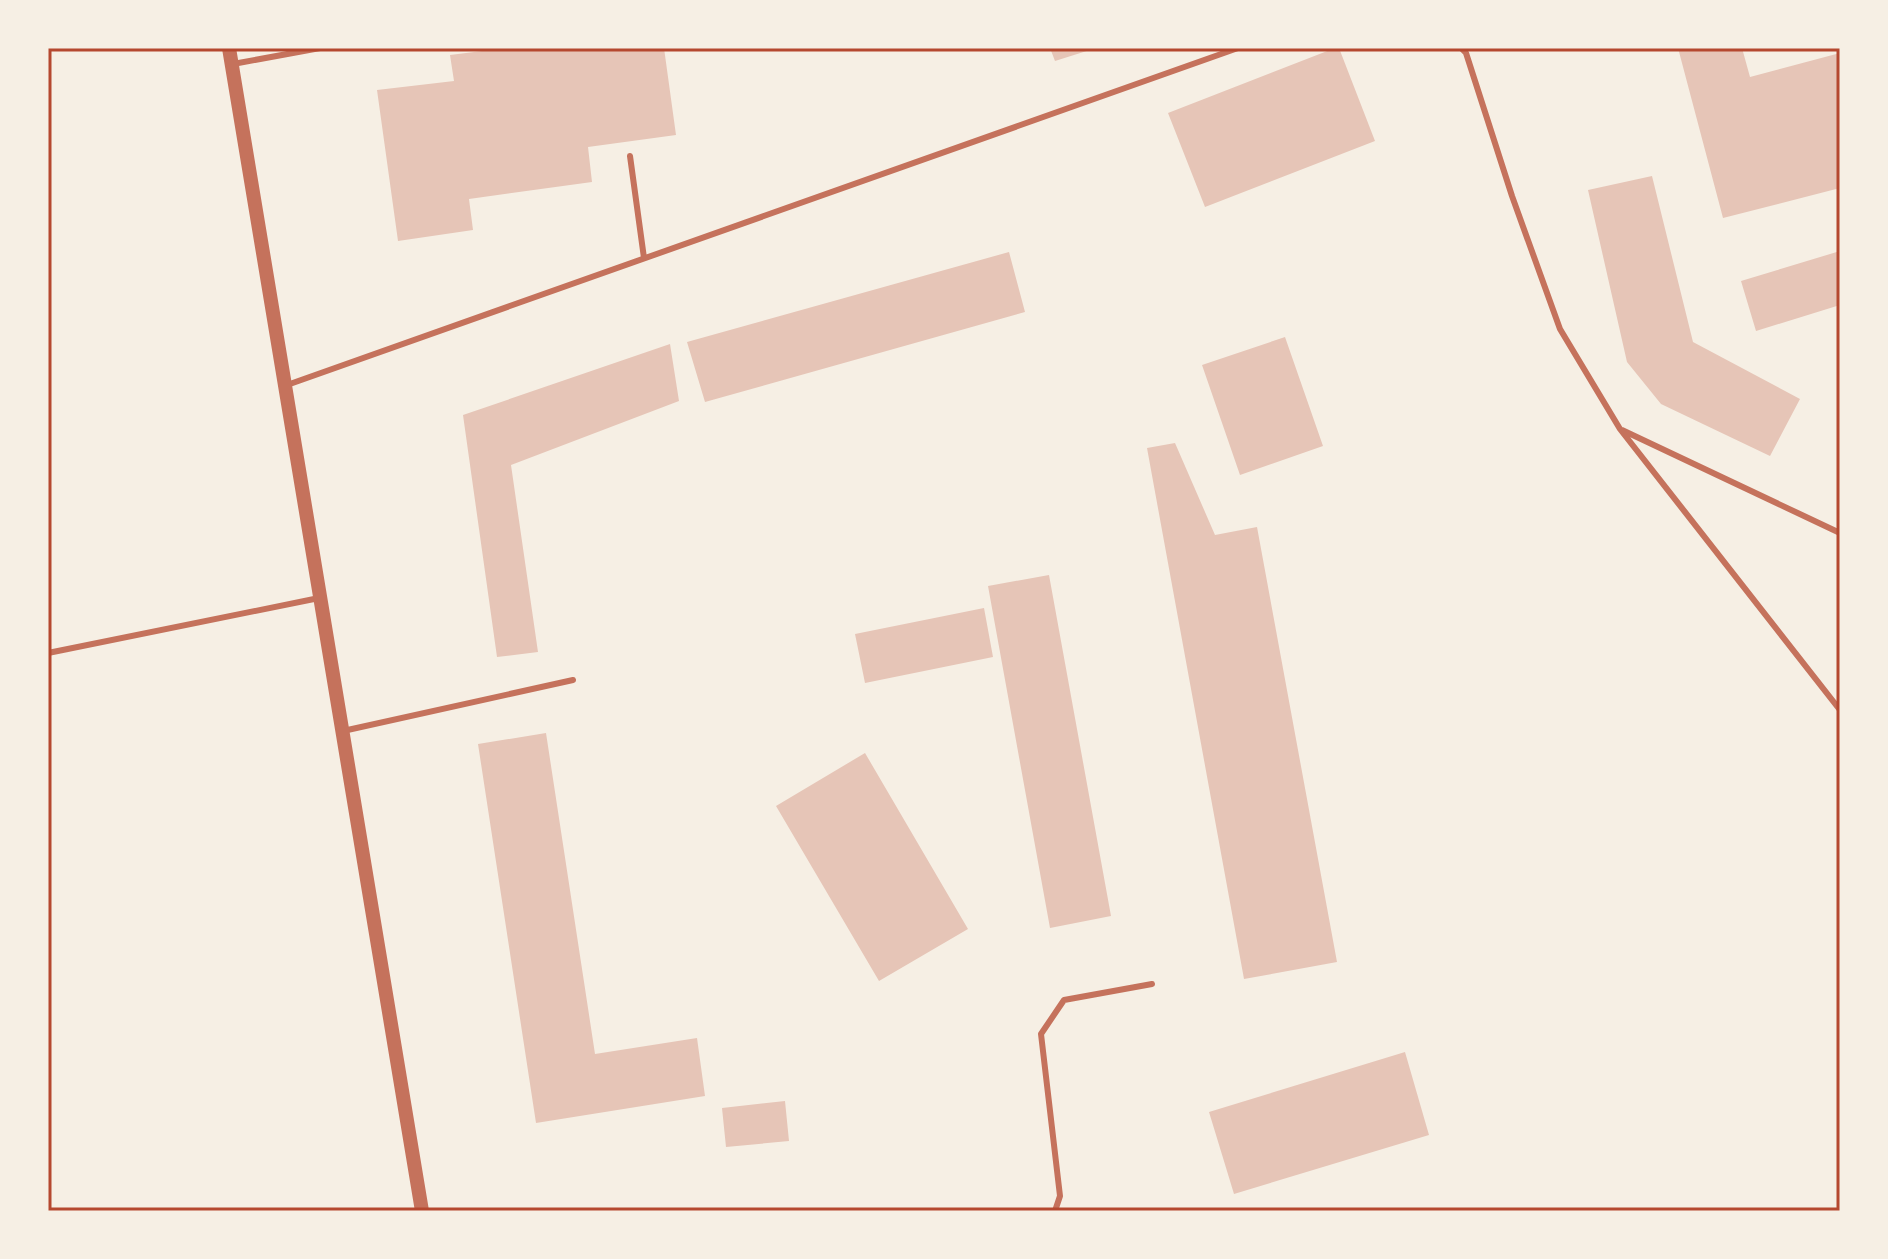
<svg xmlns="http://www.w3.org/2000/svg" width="1888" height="1259" font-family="Georgia,serif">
<rect width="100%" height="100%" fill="#f6efe4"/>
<!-- building -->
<path fill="#e6c5b7" d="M 506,48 L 664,48 L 676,135 L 588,147 L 592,182 L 469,199 L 473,230 L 398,241 L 377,90 L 454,81 L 450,55 Z
M 1050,48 L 1093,48 L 1093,49 L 1055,61 Z
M 1335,48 L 1339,48 L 1375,141 L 1205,207 L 1168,113 Z
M 1678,48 L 1742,48 L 1750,77 L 1840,53 L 1840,188 L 1723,218 Z
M 1652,176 L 1693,342 L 1800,399 L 1770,456 L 1661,404 L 1627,362 L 1588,190 Z
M 1840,251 L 1840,305 L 1756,331 L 1741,281 Z
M 1009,252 L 1025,312 L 705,402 L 687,342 Z
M 1285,337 L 1323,446 L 1240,475 L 1202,365 Z
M 670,344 L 679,401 L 511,465 L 538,652 L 497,657 L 463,415 Z
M 1175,443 L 1215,535 L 1257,527 L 1337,962 L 1244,979 L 1147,448 Z
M 1049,575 L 1111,916 L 1050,928 L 988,586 Z
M 984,608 L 993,657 L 865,683 L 855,634 Z
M 546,733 L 595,1054 L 697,1038 L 705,1096 L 536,1123 L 478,744 Z
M 865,753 L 968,929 L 879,981 L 776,806 Z
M 1405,1052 L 1429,1135 L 1234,1194 L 1209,1112 Z
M 785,1101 L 789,1141 L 726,1147 L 722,1108 Z"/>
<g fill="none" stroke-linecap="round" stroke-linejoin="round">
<!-- service -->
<path stroke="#c5725c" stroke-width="6" d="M 1461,48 L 1466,53 L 1512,196 L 1560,329 L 1620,429 L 1840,710
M 233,64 L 320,48
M 630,156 L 644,258
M 287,385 L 1238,48
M 1622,430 L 1840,533
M 48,653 L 319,598
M 343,731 L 573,680
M 1055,1211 L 1060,1196 L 1041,1034 L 1064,1000 L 1152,984"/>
<!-- tertiary -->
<path stroke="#c5725c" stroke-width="14" d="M 229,48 L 422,1211"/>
</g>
<!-- border -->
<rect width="1888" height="1259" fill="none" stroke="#f6efe4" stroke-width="100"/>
<rect x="50" y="50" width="1788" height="1159" fill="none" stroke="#b5482f" stroke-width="3"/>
</svg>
